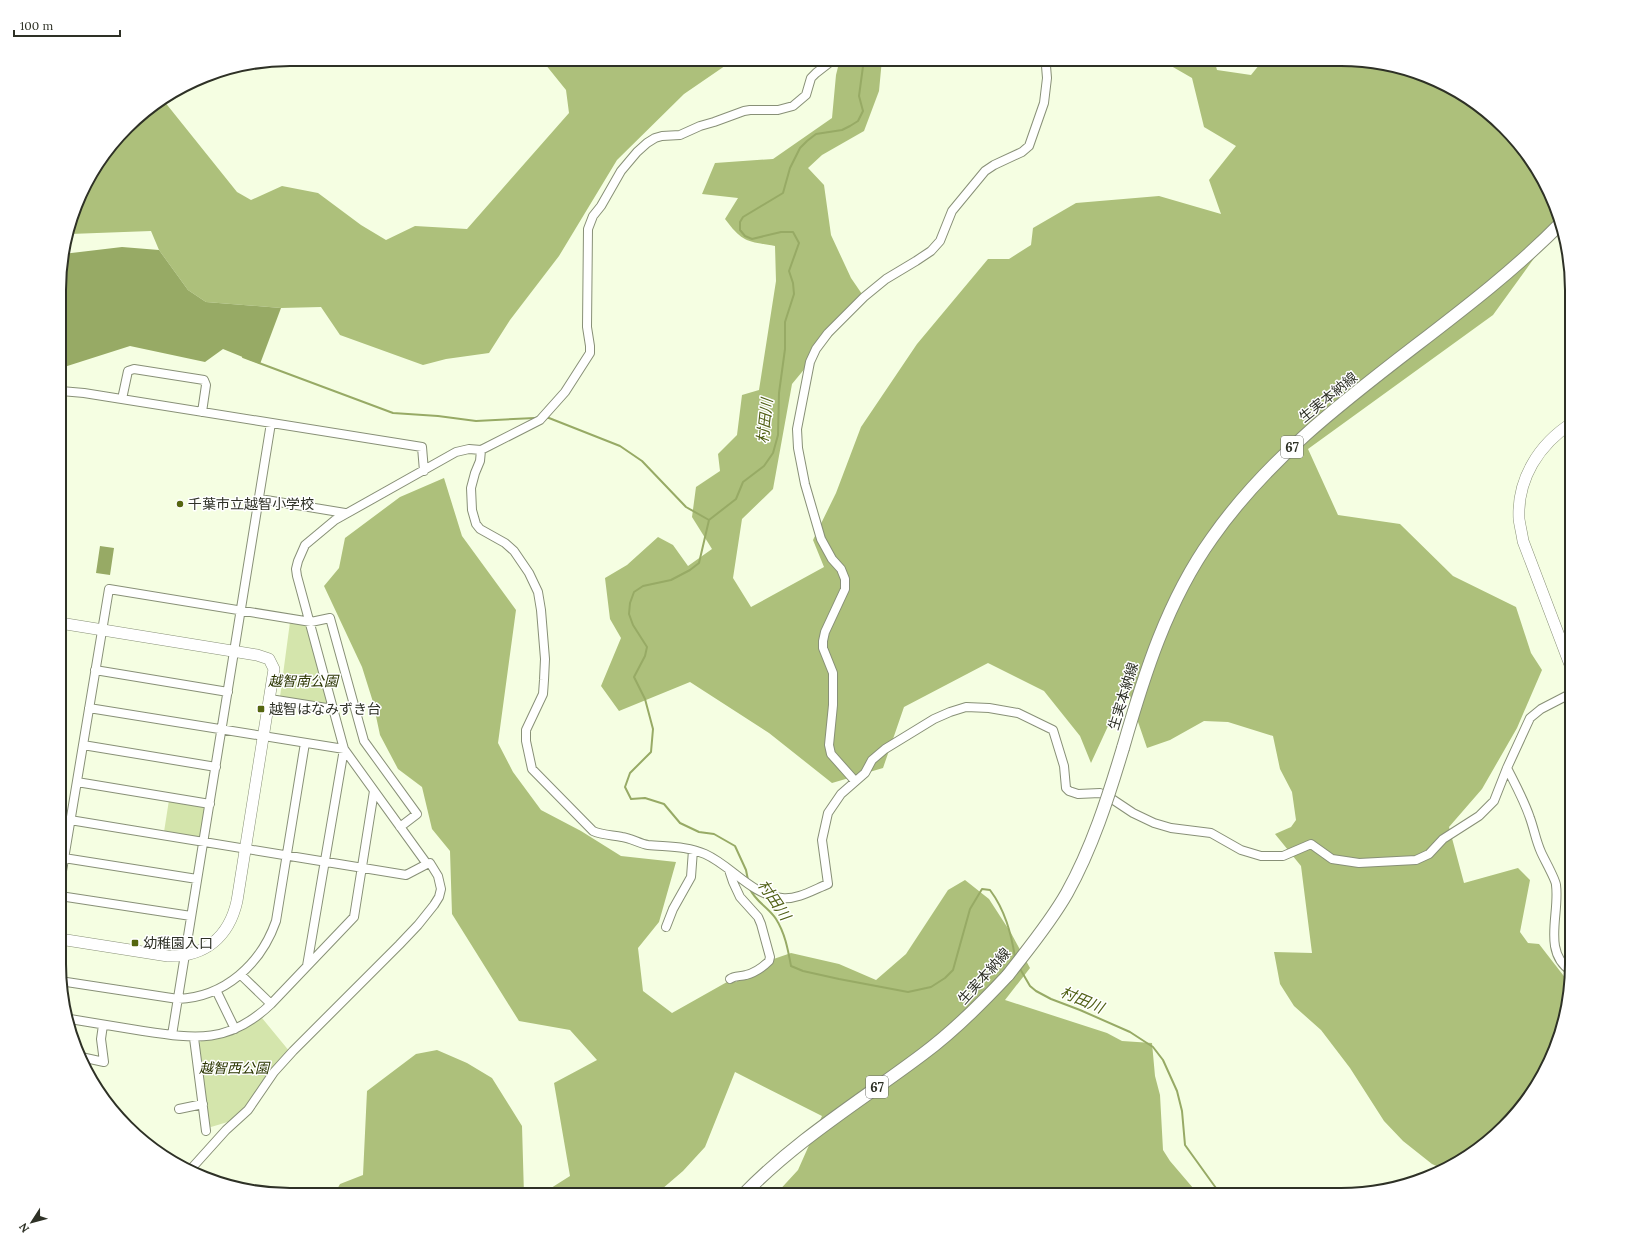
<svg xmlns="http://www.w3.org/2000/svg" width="1631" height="1254" font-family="Lora,'Noto Sans JP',serif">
<rect width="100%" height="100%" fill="#f5fee2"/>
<!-- green -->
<path fill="#d4e5ac" d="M 290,622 L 306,625 L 330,702 L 326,704 L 280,697 Z
M 169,800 L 207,807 L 202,839 L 164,832 Z
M 262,1018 L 290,1052 L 245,1108 L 231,1121 L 211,1127 L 208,1125 L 198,1044 L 202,1040 C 227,1038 242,1031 262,1018 Z"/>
<!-- forest -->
<path fill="#adc07b" d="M 541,59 L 735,59 L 684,94 L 617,160 L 559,256 L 510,320 L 489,353 L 446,359 L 423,365 L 340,335 L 321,307 L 281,308 L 206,302 L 188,290 L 159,250 L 151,231 L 70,234 L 90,175 L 138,116 L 164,101 L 237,192 L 251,200 L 282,186 L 318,193 L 361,225 L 386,240 L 415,226 L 467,229 L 569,113 L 566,90 Z
M 840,59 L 882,59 L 879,91 L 864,131 L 822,155 L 808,168 L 824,185 L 831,235 L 851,278 L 864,297 L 792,384 L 773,489 L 742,519 L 733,578 L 751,607 L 824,567 L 813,540 L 836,493 L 861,427 L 917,344 L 988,259 L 1009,259 L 1031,245 L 1033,228 L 1076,203 L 1159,196 L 1221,214 L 1209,180 L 1236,146 L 1204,127 L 1192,78 L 1159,59 L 1214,59 L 1217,70 L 1251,75 L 1264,59 L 1356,59 L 1429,77 L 1493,116 L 1548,188 L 1561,221 L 1493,315 L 1308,449 L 1338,515 L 1400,524 L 1453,576 L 1516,607 L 1531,653 L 1542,670 L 1517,728 L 1482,789 L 1449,827 L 1464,883 L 1518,868 L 1530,880 L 1520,932 L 1528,943 L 1539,944 L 1570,984 L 1554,1052 L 1515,1116 L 1445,1170 L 1432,1164 L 1403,1141 L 1384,1121 L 1350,1068 L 1321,1030 L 1294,1006 L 1280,984 L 1274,952 L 1312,953 L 1301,866 L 1275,834 L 1291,827 L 1296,820 L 1292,792 L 1280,769 L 1273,736 L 1228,722 L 1204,721 L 1170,740 L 1147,748 L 1126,687 L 1091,763 L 1080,736 L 1044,691 L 988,663 L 904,707 L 883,768 L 832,783 L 769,733 L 690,682 L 619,711 L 601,686 L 621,638 L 610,619 L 605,578 L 627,565 L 658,537 L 673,545 L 688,566 L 712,549 L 692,517 L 696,487 L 720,471 L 718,454 L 737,435 L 742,395 L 759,390 L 776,281 L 775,246 C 747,241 743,243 725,219 L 738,198 L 702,194 L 715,163 L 773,159 L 832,118 L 836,75 Z
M 444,478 L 462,536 L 516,610 L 498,743 L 513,772 L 541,810 L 581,831 L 621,856 L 676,862 L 659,922 L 638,948 L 643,991 L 672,1013 L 727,982 L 736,982 L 759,964 L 791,953 L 839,964 L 876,980 L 906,954 L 948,890 L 965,880 L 989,899 L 1011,933 L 1030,968 L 1005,1000 L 1107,1033 L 1122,1041 L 1152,1043 L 1155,1076 L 1160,1095 L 1163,1150 L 1170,1161 L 1199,1195 L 775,1195 L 798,1170 L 822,1116 L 735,1072 L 705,1147 L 683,1171 L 655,1195 L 569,1195 L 568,1192 L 562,1195 L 540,1195 L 570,1176 L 554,1083 L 597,1060 L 570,1030 L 519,1021 L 452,914 L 450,851 L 432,829 L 422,787 L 398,769 L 380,735 L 373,702 L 362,667 L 324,586 L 339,568 L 345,538 L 400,497 Z
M 437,1050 L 467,1063 L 492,1078 L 522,1126 L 524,1195 L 334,1195 L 340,1184 L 363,1175 L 367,1091 L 416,1054 Z"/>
<!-- water -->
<path fill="#97aa65" d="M 122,247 L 159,250 L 188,290 L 206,302 L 281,308 L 260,364 L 223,349 L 205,362 L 130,346 L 61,368 L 61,260 L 63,254 Z
M 100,546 L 114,548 L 110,575 L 96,573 Z"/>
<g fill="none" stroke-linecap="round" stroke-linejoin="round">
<!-- stream -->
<path stroke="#97aa65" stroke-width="2" d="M 244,355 L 243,357 L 393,413 L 438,416 L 476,421 L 535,418
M 546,418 L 549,418 L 620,446 L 642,461 L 686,507 L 709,520
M 748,880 L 746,870 L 735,846 L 714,834 L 699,832 L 680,823 L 664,804 L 645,798 L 631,799 L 625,787 L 630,773 L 651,752 L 653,729 L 645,699 L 634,677 L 645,656 L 647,647 L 633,625 L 629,614 L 630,603 L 634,592 L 643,586 L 671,580 L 690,570 L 699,563 L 709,520 L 736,499 L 743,482 L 764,466 L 773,453 L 778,435 L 779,393 L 785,349 L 785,322 L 794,294 L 793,283 L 789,271 L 799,243 L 793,232 L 781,232 L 752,239 L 745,236 L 740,230 L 740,222 L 743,217 L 783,193 L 790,168 L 800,148 L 807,141 L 816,134 L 842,130 L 850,126 L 858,121 L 863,111 L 859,96 L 864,59
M 750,889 C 755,901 769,908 776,919 C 785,933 788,950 791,966 L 803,971 L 839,979 L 908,992 L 931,987 L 945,978 L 953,970 L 970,909 L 982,889 L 990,890 C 1005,910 1011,933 1015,957
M 1019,967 L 1030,986 L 1036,991 L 1051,999 L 1080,1010 L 1130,1032 L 1153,1047 L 1163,1060 L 1177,1091 L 1182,1111 L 1185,1145 L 1221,1195"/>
<!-- street casing -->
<g stroke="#889077" stroke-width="10">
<path id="street" d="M 61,391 L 84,393 L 422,447 L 424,471
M 122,399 L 128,371 L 134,369 L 204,380 L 206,385 L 202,412
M 481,450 L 480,461 L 475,473 L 471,488 L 472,510 L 476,524 L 480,529 L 505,543 L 514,551 L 529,573 L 538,592 L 541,610 L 545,659 L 544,680 L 543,694 L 526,730 L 526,741 L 532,769 L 593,831 C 602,835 612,835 622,837 C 631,838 640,844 648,845 C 668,847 687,846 705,854 C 732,866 751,895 782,898 C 797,900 815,889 828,884 L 822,840 L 828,813 L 841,794 L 865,773 L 872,760 L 885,749 L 934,719 L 950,712 L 966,707 L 989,708 L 1018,713 L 1053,730 L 1064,766 L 1066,788 L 1069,791 L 1078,794 L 1100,793 L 1109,797 L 1133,813 L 1154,823 L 1171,828 L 1211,833 L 1241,850 L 1261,856 L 1283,856 L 1311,844 L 1332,859 L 1359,863 L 1416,860 L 1429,854 L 1443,839 L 1479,816 L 1494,801 L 1507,768 L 1530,718 L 1541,709 L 1572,693
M 260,499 L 345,513
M 95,670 L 228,692
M 270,699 L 333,709
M 89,708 L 344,749 L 307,966
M 83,745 L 216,767
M 1507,768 C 1515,784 1524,800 1530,818 C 1534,829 1536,841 1541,852 C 1544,859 1556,880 1556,885 C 1560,914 1542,952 1571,971
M 855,781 L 831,754 L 829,745 L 833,705 L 833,673 L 823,648 L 823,641 L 825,632 L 845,589 L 845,579 L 841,569 L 832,559 L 821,539 L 805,484 L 798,448 L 797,429 L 810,362 L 816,349 L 828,333 L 864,297 L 886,279 L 916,261 L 931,251 L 940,241 L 952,211 L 985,171 L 994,165 L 1022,152 L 1029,146 L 1044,103 L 1047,78 L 1046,66 L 1043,59
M 77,782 L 210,804
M 70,820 L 406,875 L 427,864 L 344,749 L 297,576 L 296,569 L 298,561 L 305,545 L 335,520 L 456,452 L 469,449 L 481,450 L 540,420 L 565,392 L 590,353 L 590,346 L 587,327 L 588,229 L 593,216 L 601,206 L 621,171 L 637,152 L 647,143 L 655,138 L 662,136 L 680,135 L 700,126 L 714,122 L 744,111 L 750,110 L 778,110 L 793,106 L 806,95 L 811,78 L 816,73 L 834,59
M 64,858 L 197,879
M 729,870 L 733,882 L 740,897 L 758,917 L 761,924 L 770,957 L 769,961 C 763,967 754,973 746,975 C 740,977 735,975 730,979
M 60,883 L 109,589 L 311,622 L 330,618 L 364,741 L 417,814 L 400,827
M 60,896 L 191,916
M 666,927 L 673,909 L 691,877 L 693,850
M 241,975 L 271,1004
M 60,981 L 178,999 C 225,997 261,964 276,921 L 305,743
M 216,990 L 235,1029
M 70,1019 C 95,1023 119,1027 143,1031 C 196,1039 229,1044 271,1004 L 354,917 L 374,791
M 172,1035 L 271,423
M 194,1038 L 206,1131
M 81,1057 L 104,1062 L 101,1039 L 103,1025
M 179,1109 L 203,1104
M 190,1170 L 226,1130 L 248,1110 L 274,1072 L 293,1051 L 399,945 L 418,925 L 434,905 L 439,897 L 441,889 L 438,876 L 430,863 L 427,864"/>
</g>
<!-- secondary casing -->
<g stroke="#889077" stroke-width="12">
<path id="secondary" d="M 1572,670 L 1523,541 C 1522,534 1520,526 1519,519 C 1517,479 1539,444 1572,423
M 60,939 L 168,956 C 205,957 229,937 237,901 L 274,669 L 269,659 L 257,655 L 60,623"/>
</g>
<!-- primary casing -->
<g stroke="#889077" stroke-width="14">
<path id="primary" d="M 1123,748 C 1144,675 1167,601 1212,538 C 1303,408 1451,335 1561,223
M 743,1195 C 797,1139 862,1100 923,1054 C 954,1031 981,1004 1008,975"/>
</g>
<!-- street -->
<use href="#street" stroke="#fff" stroke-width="8"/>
<!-- secondary -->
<use href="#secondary" stroke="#fff" stroke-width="11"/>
<!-- primary -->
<use href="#primary" stroke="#fff" stroke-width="12"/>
<!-- primary-bridge casing -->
<g stroke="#889077" stroke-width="14" stroke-linecap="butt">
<path id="primary-bridge" d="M 1008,975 C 1028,949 1050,923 1067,893 C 1092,848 1108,798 1123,748"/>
</g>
<!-- primary-bridge -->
<use href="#primary-bridge" stroke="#fff" stroke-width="12"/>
</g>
<!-- markers -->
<g fill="#556610" stroke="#fff" stroke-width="1.5">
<circle cx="180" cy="504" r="4"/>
<rect x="257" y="705" width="8" height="8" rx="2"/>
<rect x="131" y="939" width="8" height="8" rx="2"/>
</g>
<g text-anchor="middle" stroke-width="3" stroke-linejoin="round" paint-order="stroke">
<!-- shield labels -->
<g fill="#fff" stroke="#6d6f67" stroke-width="1">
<rect x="1281" y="436" width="22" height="22" rx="3"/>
<rect x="866" y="1076" width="22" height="22" rx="3"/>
</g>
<g font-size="13" font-weight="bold" fill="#2e3126">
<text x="1292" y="452">67</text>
<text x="877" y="1092">67</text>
</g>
<!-- street labels -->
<g font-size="14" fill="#2e3126" stroke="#fff">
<text transform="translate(1328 397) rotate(-39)" y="5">生実本納線</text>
<text transform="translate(1123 696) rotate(-73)" y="5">生実本納線</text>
<text transform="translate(984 976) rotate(-48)" y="5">生実本納線</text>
</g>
<!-- poi labels -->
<g font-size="14" fill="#2e3126" stroke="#fff" text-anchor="start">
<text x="188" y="509">千葉市立越智小学校</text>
<text x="269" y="714">越智はなみずき台</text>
<text x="143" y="948">幼稚園入口</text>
</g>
<!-- park labels -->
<g font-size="14" font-style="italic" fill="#2a3500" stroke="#fff">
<text x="303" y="686">越智南公園</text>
<text x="234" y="1073">越智西公園</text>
</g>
<!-- water labels -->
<g font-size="15" font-style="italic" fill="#506015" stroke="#fff">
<text transform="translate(765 421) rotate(-84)" y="5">村田川</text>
<text transform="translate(774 900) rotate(56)" y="5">村田川</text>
<text transform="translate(1082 1000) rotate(23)" y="5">村田川</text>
</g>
</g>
<!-- crop -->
<path d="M0 0H1631V1254H0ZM290 66H1341A224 224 0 0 1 1565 290V964A224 224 0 0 1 1341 1188H290A224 224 0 0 1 66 964V290A224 224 0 0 1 290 66Z" fill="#fff" fill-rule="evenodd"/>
<path fill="none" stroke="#2e3126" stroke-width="2" d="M290 66H1341A224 224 0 0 1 1565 290V964A224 224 0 0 1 1341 1188H290A224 224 0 0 1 66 964V290A224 224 0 0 1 290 66Z"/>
<!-- north arrow -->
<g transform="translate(32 1222) rotate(234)" stroke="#ffffff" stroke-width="3" paint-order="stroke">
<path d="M0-3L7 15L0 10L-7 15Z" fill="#2e3126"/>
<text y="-6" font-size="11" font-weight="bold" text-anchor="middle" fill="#2e3126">N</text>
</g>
<!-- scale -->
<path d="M14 30v6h106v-6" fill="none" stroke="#2e3126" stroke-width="2"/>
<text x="20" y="30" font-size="12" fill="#2e3126" stroke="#ffffff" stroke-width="3" paint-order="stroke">100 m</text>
</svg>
